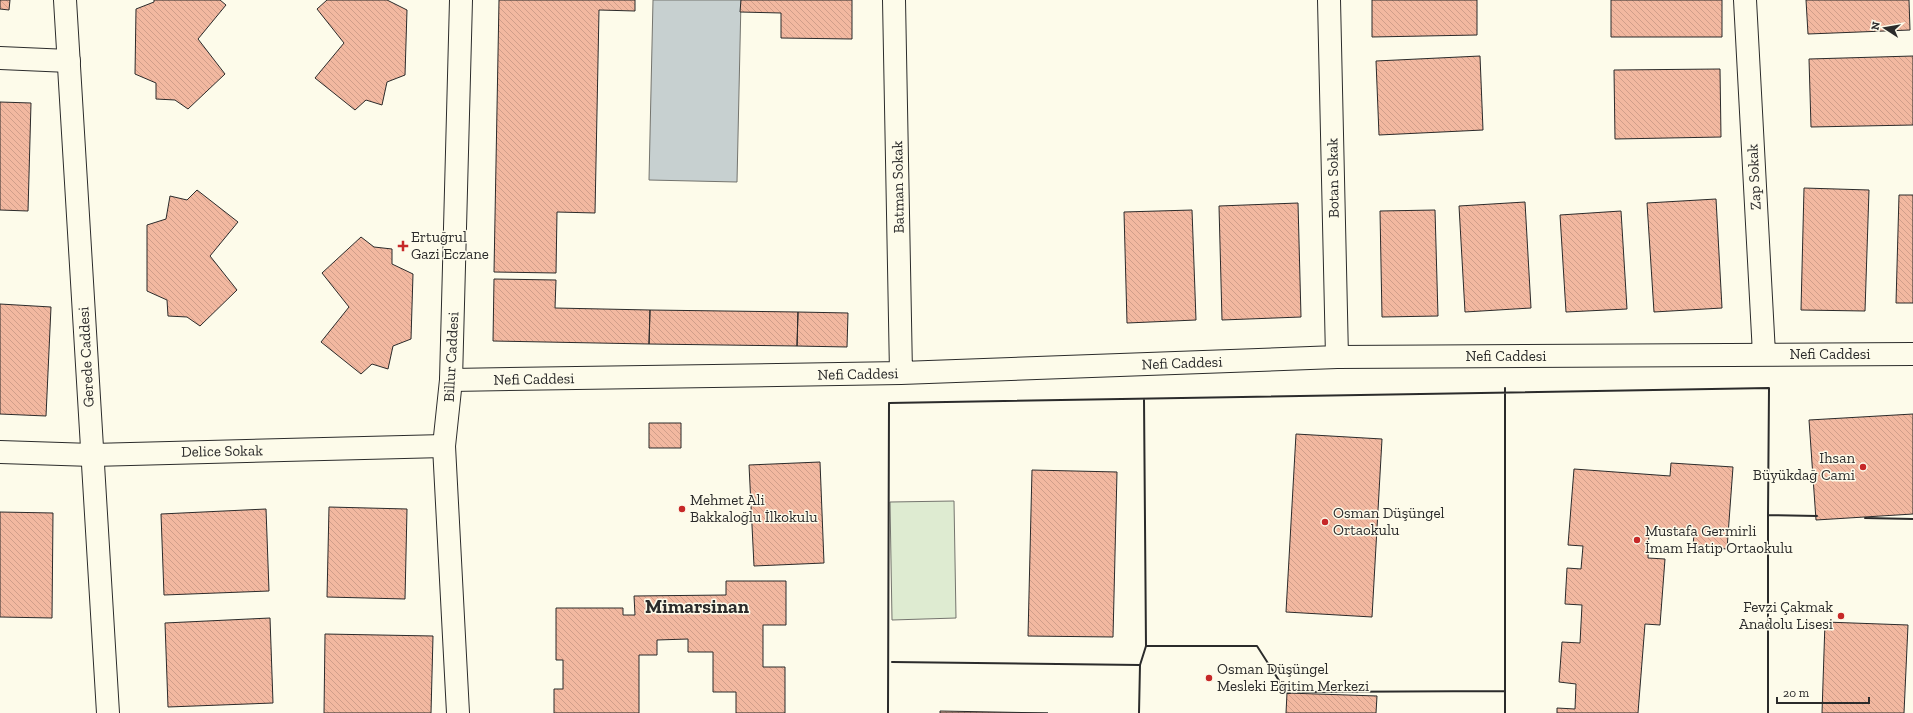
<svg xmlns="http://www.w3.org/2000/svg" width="1913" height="713" font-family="'Zilla Slab',serif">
<defs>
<pattern id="building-back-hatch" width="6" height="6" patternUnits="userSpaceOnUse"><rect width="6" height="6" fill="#f2b8a0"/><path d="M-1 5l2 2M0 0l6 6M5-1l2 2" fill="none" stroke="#d09e8a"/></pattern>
</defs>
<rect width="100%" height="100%" fill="#fdfbea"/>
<!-- green -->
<path fill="#deebd1" stroke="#74746e" d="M 954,501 L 956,618 L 892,620 L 890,502 Z"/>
<!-- water -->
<path fill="#c7d0d0" stroke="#74746e" d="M 653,0 L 741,0 L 737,182 L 649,180 Z"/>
<!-- building -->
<path fill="url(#building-back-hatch)" stroke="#2b2b2b" d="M 0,0 L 10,0 L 9,10 L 0,9 Z
M 154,0 L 220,0 L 226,5 L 198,39 L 225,74 L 188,109 L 175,100 L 156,99 L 156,83 L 135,74 L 136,9 L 154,2 Z
M 327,0 L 387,0 L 407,10 L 405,75 L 387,82 L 382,105 L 366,100 L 355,110 L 315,78 L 344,43 L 317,9 Z
M 499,0 L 635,0 L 635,11 L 599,10 L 595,213 L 557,212 L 556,273 L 494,272 Z
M 741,0 L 852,0 L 852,39 L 781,38 L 781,13 L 740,12 Z
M 1372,0 L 1477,0 L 1477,35 L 1372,37 Z
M 1611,0 L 1722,0 L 1722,37 L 1611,37 Z
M 1806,0 L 1909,0 L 1910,30 L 1808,34 Z
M 1480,56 L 1483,130 L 1379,135 L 1376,61 Z
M 1913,56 L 1913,125 L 1811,127 L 1809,59 Z
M 1720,69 L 1721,137 L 1615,139 L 1614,70 Z
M 0,102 L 31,103 L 28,211 L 0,210 Z
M 1804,188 L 1869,190 L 1865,311 L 1801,310 Z
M 197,190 L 238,222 L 210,256 L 237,290 L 200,326 L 187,317 L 168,316 L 167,300 L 147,291 L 147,225 L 166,219 L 170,196 L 187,200 Z
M 1899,195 L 1913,195 L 1913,303 L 1896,303 Z
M 1716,199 L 1722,308 L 1654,312 L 1647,203 Z
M 1525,202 L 1531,308 L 1465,312 L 1459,206 Z
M 1298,203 L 1301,317 L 1222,320 L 1219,206 Z
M 1192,210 L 1196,320 L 1127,323 L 1124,212 Z
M 1435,210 L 1438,316 L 1382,317 L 1380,211 Z
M 1621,211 L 1627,309 L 1566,312 L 1560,215 Z
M 361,237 L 374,247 L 392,249 L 392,264 L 413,274 L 411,339 L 393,346 L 388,369 L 372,364 L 361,374 L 321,342 L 349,307 L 322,273 Z
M 494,279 L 556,280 L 555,308 L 650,310 L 649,344 L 493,341 Z
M 0,304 L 51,307 L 46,416 L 0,414 Z
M 650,310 L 798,312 L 797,346 L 649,344 Z
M 798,312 L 848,313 L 847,347 L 797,346 Z
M 1913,414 L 1913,514 L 1816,520 L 1809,420 Z
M 649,423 L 681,423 L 681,448 L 649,448 Z
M 1296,434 L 1382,439 L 1372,617 L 1286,612 Z
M 820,462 L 824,563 L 754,566 L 749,465 Z
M 1671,463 L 1733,467 L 1727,549 L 1693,546 L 1694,534 L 1649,531 L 1648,558 L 1665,559 L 1660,625 L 1645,624 L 1638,713 L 1557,713 L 1557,708 L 1575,709 L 1576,684 L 1559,682 L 1562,642 L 1580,643 L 1582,605 L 1565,604 L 1567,568 L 1581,569 L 1583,546 L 1568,545 L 1574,469 L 1670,476 Z
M 1032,470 L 1117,472 L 1113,637 L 1028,636 Z
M 329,507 L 407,509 L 405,599 L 327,597 Z
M 266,509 L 269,591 L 164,595 L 161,514 Z
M 0,512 L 53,513 L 52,618 L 0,617 Z
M 726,581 L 786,581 L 786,625 L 763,625 L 763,667 L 785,667 L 785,713 L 736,713 L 736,692 L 713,692 L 713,652 L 688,652 L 688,639 L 657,640 L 657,655 L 639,655 L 639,713 L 554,713 L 554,689 L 563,689 L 563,660 L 556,660 L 556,608 L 623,608 L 623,615 L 635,615 L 634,596 L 726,595 Z
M 270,618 L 273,703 L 168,707 L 165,623 Z
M 1825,622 L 1908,625 L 1904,713 L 1822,713 Z
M 325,634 L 433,636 L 431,713 L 324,713 Z
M 1287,693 L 1377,696 L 1376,713 L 1286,713 Z
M 940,711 L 1048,713 L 940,713 Z"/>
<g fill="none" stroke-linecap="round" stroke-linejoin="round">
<!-- minor casing -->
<g stroke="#2b2b2b" stroke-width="24">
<path id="minor" d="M 894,0 L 901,373
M 1329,0 L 1337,357
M 1745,0 L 1764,354
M 0,58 L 69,61
M 451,380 L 901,373 L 1337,357 L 1913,354
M 0,452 L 92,455 L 444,446"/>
</g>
<!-- tertiary casing -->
<g stroke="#2b2b2b" stroke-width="24">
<path id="tertiary" d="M 65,0 L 108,713
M 458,713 L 444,446 L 451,380 L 461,0"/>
</g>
<!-- minor -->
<use href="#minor" stroke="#fdfbea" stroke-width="22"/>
<!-- tertiary -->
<use href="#tertiary" stroke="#fdfbea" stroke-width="22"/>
<!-- wall -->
<path stroke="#2b2b2b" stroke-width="2" d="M 1144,399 L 1146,646
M 1865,518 L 1913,519
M 892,662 L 1140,665 L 1146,646 L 1257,646 L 1287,693 L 1290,693
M 1298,692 L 1505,691 L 1505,388
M 888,713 L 889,403 L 1769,388 L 1768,515 L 1817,516
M 1139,713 L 1140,665
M 1505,713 L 1505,691
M 1768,713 L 1768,515"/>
</g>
<!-- markers -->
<g fill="#c62828" stroke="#fdfbea" stroke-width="1.5">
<path d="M401 240h4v4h4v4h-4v4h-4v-4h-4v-4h4z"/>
<circle cx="1863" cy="467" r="4"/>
<circle cx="682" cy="509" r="4"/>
<circle cx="1325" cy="522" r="4"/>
<circle cx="1637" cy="540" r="4"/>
<circle cx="1841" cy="616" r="4"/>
<circle cx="1209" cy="678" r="4"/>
</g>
<g text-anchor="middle" stroke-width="3" stroke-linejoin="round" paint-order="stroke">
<!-- street labels -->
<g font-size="15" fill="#2b2b2b" stroke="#fdfbea">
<text transform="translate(1754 177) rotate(-93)" y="5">Zap Sokak</text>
<text transform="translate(1333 178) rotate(-91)" y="5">Botan Sokak</text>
<text transform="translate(898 187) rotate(-91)" y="5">Batman Sokak</text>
<text x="1830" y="359">Nefi Caddesi</text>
<text x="1506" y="361">Nefi Caddesi</text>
<text transform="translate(86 357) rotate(-93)" y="5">Gerede Caddesi</text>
<text transform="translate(451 357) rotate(-87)" y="5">Billur Caddesi</text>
<text transform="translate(1182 363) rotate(-2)" y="5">Nefi Caddesi</text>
<text transform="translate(858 374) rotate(-1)" y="5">Nefi Caddesi</text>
<text transform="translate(534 379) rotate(-1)" y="5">Nefi Caddesi</text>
<text transform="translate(222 451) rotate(-1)" y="5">Delice Sokak</text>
</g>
<!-- poi labels -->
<g font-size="15" fill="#2b2b2b" stroke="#fdfbea" text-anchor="start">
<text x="411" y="242">Ertuğrul<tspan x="411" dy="17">Gazi Eczane</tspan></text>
<text x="1855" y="463" text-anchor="end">Ihsan<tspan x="1855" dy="17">Büyükdağ Cami</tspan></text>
<text x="690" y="505">Mehmet Ali<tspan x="690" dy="17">Bakkaloğlu İlkokulu</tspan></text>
<text x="1333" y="518">Osman Düşüngel<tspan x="1333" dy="17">Ortaokulu</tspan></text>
<text x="1645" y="536">Mustafa Germirli<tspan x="1645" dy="17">İmam Hatip Ortaokulu</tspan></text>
<text x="1833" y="612" text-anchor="end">Fevzi Çakmak<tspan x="1833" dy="17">Anadolu Lisesi</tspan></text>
<text x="1217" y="674">Osman Düşüngel<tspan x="1217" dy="17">Mesleki Eğitim Merkezi</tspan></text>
</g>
<!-- district labels -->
<g font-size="19" font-weight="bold" fill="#2b2b2b" stroke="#fdfbea">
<text x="697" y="613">Mimarsinan</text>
</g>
</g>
<!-- north arrow -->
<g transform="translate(1885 28) rotate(282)" stroke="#fdfbea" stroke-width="3" paint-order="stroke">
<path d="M0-3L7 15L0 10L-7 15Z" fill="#2b2b2b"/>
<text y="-6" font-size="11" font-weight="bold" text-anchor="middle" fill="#2b2b2b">N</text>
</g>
<!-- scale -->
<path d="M1777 697v6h92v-6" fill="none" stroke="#2b2b2b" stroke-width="2"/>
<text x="1783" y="697" font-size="12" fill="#2b2b2b" stroke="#fdfbea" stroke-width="3" paint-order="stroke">20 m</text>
</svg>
